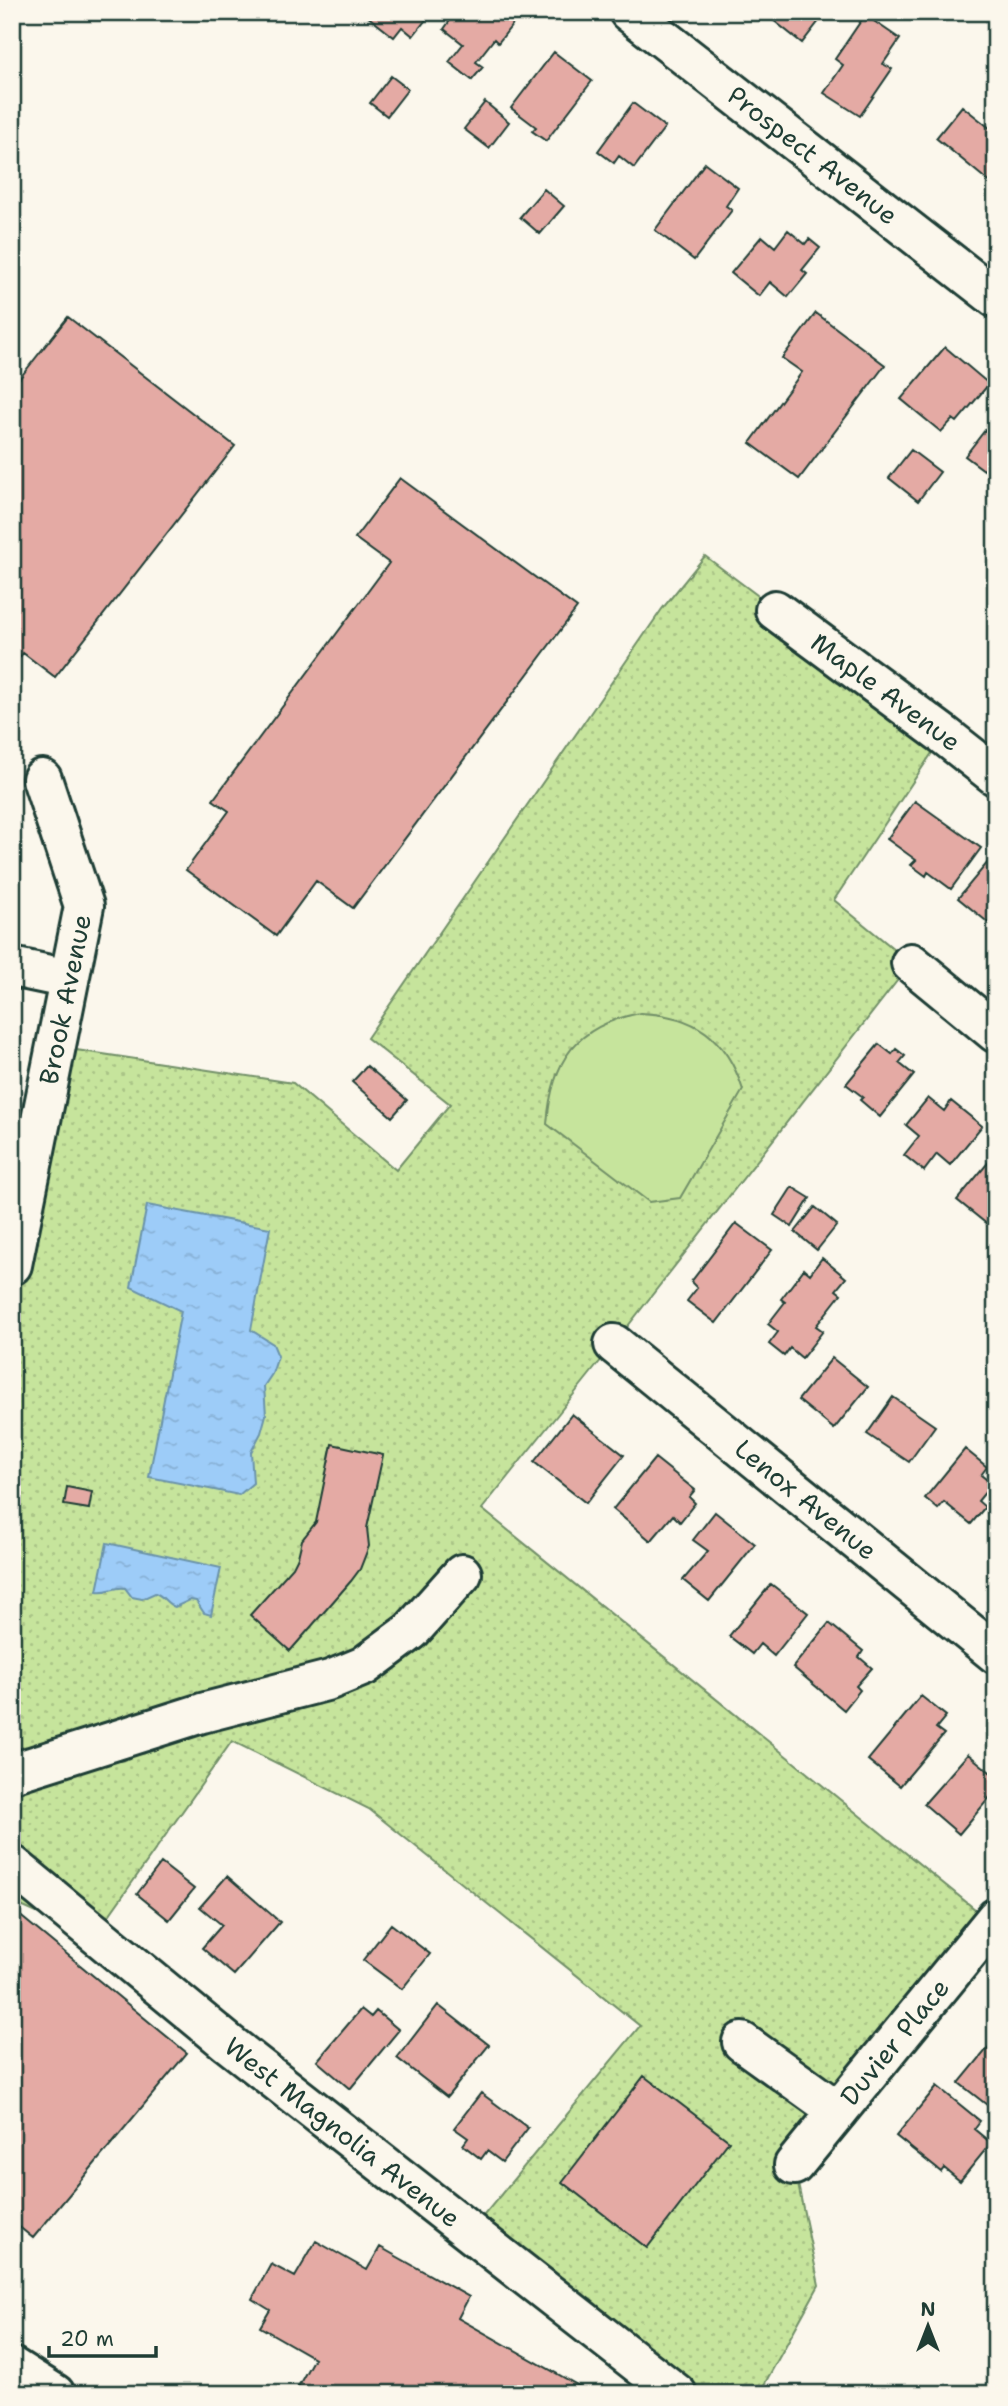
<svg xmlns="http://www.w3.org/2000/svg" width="1008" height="2406" font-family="'Shantell Sans',sans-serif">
<defs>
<pattern id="park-dots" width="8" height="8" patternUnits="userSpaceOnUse" patternTransform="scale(1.75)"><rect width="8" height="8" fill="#c6e49c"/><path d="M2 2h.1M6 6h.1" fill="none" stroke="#aac487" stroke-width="1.8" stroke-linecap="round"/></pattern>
<pattern id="water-ripples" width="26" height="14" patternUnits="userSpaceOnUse" patternTransform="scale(1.75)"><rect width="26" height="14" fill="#9dccf8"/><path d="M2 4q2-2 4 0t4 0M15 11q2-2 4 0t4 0" fill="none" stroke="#87b0d5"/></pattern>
</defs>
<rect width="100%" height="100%" fill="#fbf7ec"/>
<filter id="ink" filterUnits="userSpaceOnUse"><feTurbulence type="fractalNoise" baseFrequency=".0143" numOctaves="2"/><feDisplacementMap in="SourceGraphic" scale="14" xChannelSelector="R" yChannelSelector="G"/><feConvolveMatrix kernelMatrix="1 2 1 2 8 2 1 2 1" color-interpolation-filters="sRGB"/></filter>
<g filter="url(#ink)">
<!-- park -->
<path fill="url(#park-dots)" stroke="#729068" stroke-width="2" d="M 705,556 L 944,735 L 834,900 L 911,963 L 610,1349 L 482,1509 L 992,1923 L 794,2165 L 819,2285 L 759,2394 L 677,2394 L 470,2232 L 640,2026 L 369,1809 L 232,1741 L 93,1938 L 12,1902 L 12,1265 L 56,1047 L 293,1083 L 396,1170 L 450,1104 L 367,1038 L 662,609 Z"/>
<!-- pitch -->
<path fill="#c6e49c" stroke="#729068" stroke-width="2" d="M 640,1013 C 695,1015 726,1037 743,1090 L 680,1198 L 649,1202 L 547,1124 C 552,1060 575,1026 640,1013 Z"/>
<!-- water -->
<path fill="url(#water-ripples)" stroke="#6b93aa" stroke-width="2" d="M 147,1205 L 270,1228 L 251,1330 L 273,1344 L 278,1356 L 272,1374 L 264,1386 L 266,1415 L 261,1433 L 251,1452 L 253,1483 L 239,1495 L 149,1477 L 181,1311 L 131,1287 Z
M 107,1543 L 221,1568 L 211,1615 L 204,1613 L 196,1601 L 190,1600 L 175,1607 C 166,1604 164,1596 155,1593 L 142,1599 L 132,1597 L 125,1588 C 115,1586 108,1593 97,1591 Z"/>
<!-- building -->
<path fill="#e4aaa4" stroke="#1f3d34" stroke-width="2" d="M 362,12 L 432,12 L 413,36 L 402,27 L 394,37 Z
M 456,12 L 516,12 L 520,15 L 498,43 L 494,39 L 476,62 L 483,67 L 472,80 L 449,62 L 463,44 L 444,29 Z
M 763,12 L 826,12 L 802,43 Z
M 865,15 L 900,39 L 883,64 L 892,69 L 860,116 L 824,93 L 843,65 L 835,59 Z
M 554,52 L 592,81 L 546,141 L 532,131 L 536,127 L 511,108 Z
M 391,76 L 408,89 L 387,116 L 370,103 Z
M 485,102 L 509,122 L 489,148 L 464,129 Z
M 633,103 L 665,127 L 634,168 L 619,156 L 614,163 L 598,151 Z
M 962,106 L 996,133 L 996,182 L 993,185 L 936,138 Z
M 705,163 L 738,188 L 726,206 L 732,210 L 694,260 L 655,230 Z
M 544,189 L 564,206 L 540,234 L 520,217 Z
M 788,230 L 805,244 L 809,239 L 820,248 L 802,270 L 807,274 L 788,297 L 770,282 L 759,296 L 731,273 L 762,236 L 775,247 Z
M 816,313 L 885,365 L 799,479 L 750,443 L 802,372 L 782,358 Z
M 68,317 L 235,446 L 55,677 L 23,653 L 12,667 L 12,388 Z
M 945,347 L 989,384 L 957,422 L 953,419 L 941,432 L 901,399 Z
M 996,416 L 996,455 L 984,470 L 965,456 Z
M 911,450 L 940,472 L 918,501 L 889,478 Z
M 400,478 L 577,608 L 353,908 L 316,881 L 276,936 L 186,870 L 229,811 L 213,800 L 389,563 L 355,538 Z
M 915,801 L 981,848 L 951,889 L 928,872 L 926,876 L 911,865 L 916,860 L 887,839 Z
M 993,856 L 996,858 L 996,929 L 958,898 Z
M 879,1044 L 892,1054 L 896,1049 L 905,1056 L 899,1063 L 914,1075 L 880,1117 L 860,1100 L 863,1097 L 846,1084 Z
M 367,1066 L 407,1100 L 392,1117 L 352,1082 Z
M 928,1098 L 944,1111 L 951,1101 L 982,1126 L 950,1165 L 937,1154 L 924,1171 L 904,1155 L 919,1136 L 906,1125 Z
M 996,1153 L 996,1222 L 992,1219 L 988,1225 L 957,1200 Z
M 792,1187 L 810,1198 L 792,1227 L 774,1215 Z
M 815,1207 L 837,1225 L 817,1250 L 795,1232 Z
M 736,1223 L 772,1250 L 716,1323 L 687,1301 L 697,1288 L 691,1282 Z
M 822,1258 L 846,1278 L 836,1290 L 841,1294 L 816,1326 L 823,1331 L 802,1358 L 790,1348 L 784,1356 L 769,1344 L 778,1332 L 768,1324 L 785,1302 L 781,1299 L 804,1269 L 810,1274 Z
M 832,1358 L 868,1387 L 834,1429 L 798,1400 Z
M 893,1397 L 935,1426 L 909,1462 L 867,1434 Z
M 572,1414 L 624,1455 L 586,1503 L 534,1462 Z
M 332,1444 L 383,1455 L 367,1528 L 369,1546 L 360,1569 L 351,1581 L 290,1651 L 250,1615 L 293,1567 L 298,1557 L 302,1540 L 316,1522 Z
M 965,1449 L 987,1467 L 981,1475 L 992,1484 L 978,1501 L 985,1507 L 971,1524 L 944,1502 L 938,1509 L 925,1498 Z
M 655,1458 L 695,1490 L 689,1497 L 695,1503 L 680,1522 L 673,1515 L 651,1541 L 613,1509 Z
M 67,1487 L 92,1492 L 89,1509 L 64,1505 Z
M 715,1512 L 755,1544 L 709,1601 L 683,1580 L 708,1551 L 693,1540 Z
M 771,1584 L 808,1613 L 774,1656 L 760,1644 L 752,1654 L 729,1636 Z
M 829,1623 L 863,1651 L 859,1657 L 872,1668 L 856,1686 L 860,1690 L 844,1710 L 793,1667 Z
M 921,1696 L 946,1716 L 936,1728 L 944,1734 L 900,1786 L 868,1760 Z
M 968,1754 L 996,1777 L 996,1790 L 959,1834 L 924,1804 Z
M 161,1863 L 194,1889 L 169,1920 L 137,1894 Z
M 227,1876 L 280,1922 L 234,1975 L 202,1948 L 222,1925 L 200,1907 Z
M 12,1909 L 187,2053 L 33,2238 L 12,2221 Z
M 391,1924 L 430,1954 L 402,1989 L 363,1960 Z
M 438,2005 L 489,2045 L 447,2097 L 397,2058 Z
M 361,2009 L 371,2017 L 376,2011 L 399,2030 L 350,2089 L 317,2061 Z
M 996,2038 L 996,2112 L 959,2083 Z
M 644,2076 L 729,2141 L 647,2248 L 562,2182 Z
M 937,2086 L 980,2121 L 974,2129 L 991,2143 L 960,2181 L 944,2168 L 941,2172 L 896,2136 Z
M 481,2093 L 528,2128 L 502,2162 L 487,2151 L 481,2159 L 463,2145 L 468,2138 L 454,2128 Z
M 316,2241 L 367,2270 L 380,2247 L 469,2297 L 458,2318 L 593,2394 L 294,2394 L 314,2358 L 260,2327 L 270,2310 L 252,2299 L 271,2264 L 295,2277 Z"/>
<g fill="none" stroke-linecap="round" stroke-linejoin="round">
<!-- minor casing -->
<g stroke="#1f3d34" stroke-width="44">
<g id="minor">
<path id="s1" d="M 629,12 L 996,298"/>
<path id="s2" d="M 775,610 L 944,735 L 996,776"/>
<path d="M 911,963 L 996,1033"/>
<path d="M 12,967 L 69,979"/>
<path id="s3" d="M 12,1265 L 84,906 L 42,779"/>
<path id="s4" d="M 614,1344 L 996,1654"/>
<path d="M 12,1773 L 202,1713 L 330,1680 L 364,1666 L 411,1631 L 462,1574"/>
<path id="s5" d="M 12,1865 L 228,2043 L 677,2394"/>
<path d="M 742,2042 L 838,2111"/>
<path id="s6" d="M 794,2165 L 996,1918"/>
<path d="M 12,2367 L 55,2394"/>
</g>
</g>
<!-- minor -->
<use href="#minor" stroke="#fbf7ec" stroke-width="38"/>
</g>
</g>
<g text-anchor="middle" stroke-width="6" stroke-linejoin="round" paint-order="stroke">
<!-- street labels -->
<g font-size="26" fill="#1f3d34" stroke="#fbf7ec">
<text dy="9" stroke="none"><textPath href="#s1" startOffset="233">Prospect Avenue</textPath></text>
<text dy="9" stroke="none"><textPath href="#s2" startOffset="138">Maple Avenue</textPath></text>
<text dy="9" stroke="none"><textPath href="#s3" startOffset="271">Brook Avenue</textPath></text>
<text dy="9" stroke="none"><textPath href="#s4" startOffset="247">Lenox Avenue</textPath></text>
<text dy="9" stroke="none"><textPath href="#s6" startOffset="159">Duvier Place</textPath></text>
<text dy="9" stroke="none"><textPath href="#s5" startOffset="425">West Magnolia Avenue</textPath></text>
</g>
</g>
<!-- margin -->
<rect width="1008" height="2406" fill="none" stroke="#fbf7ec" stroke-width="42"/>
<rect x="21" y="21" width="966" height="2364" fill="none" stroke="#1f3d34" stroke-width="2.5" filter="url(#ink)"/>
<!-- north arrow -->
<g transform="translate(928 2326)" stroke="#fbf7ec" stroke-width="5" paint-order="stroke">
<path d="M0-5L12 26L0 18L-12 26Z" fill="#1f3d34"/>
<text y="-10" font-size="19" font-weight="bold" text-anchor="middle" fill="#1f3d34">N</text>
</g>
<!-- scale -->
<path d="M49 2346v10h107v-10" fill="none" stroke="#1f3d34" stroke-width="3.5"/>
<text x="60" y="2346" font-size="21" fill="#1f3d34" stroke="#fbf7ec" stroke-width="5" paint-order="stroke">20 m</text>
</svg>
